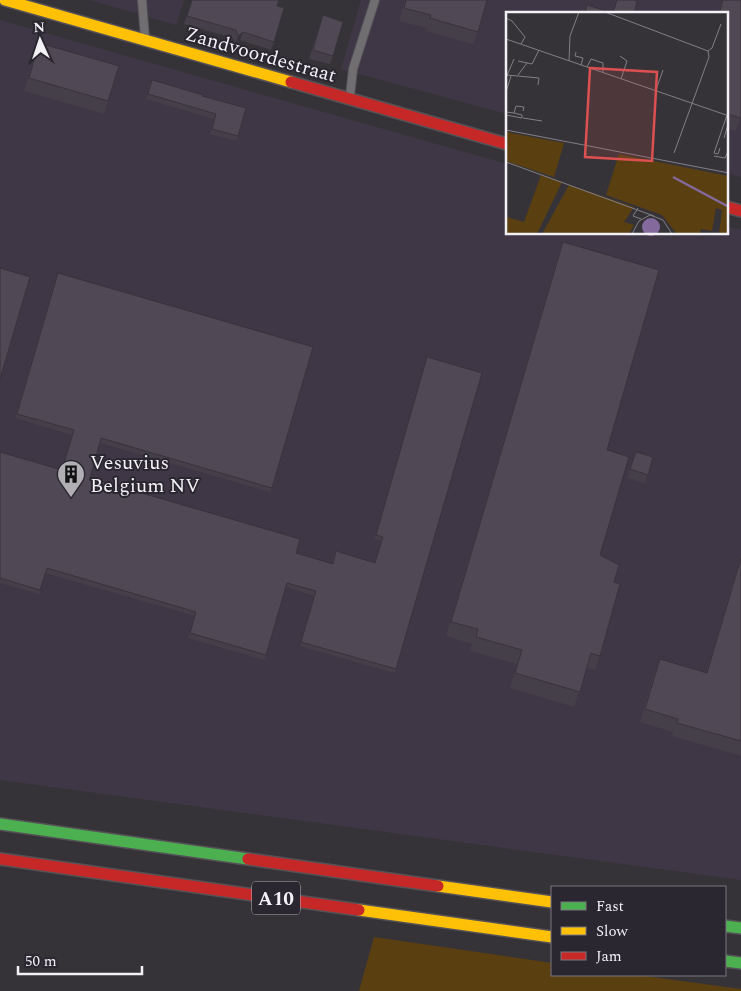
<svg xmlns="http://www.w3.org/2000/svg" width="741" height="991" font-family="Spectral,serif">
<rect width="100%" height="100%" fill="#363338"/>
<!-- built -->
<path fill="#3f3746" d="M 90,0 L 184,0 L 176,25 Z
M 361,0 L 741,0 L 741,177 L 727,173 L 727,14 L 507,14 L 507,114 L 341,69 Z
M 0,20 L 507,164 L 507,234 L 727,234 L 727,226 L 741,230 L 741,880 L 0,780 Z"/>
<!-- green -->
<path fill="#5a3f11" d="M 374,937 L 552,963 L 552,975 L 638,975 L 741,989 L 741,991 L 359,991 Z"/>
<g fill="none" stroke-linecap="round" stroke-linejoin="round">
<!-- lane casing -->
<g stroke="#555257" stroke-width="10">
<path id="lane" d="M 142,0 L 145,38
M 350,96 L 353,69 L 375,0"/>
</g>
<!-- fast casing -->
<g stroke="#555257" stroke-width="14">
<path id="fast" d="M 0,824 L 248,859
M 725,926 L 741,928
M 725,961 L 741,963"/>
</g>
<!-- slow casing -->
<g stroke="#555257" stroke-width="14">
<path id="slow" d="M 5,0 L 291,82
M 438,886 L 552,902
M 359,910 L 552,937"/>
</g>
<!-- jam casing -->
<g stroke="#555257" stroke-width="14">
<path id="jam" d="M 291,82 L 507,144
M 727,207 L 741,211
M 0,859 L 359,910
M 248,859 L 438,886"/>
</g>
<!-- lane -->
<use href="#lane" stroke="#716e72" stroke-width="8"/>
<!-- fast -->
<use href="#fast" stroke="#4caf50" stroke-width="11"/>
<!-- slow -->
<use href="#slow" stroke="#ffc107" stroke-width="11"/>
<!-- jam -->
<use href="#jam" stroke="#c62828" stroke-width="11"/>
</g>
<!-- wall -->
<path fill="#453f49" d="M 192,0 L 277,6 L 274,42 L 271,50 L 240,40 L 235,44 L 233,38 L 184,24 Z
M 405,0 L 487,0 L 478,32 L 473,44 L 426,31 L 427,28 L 399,21 Z
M 722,0 L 741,0 L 741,117 L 736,131 L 727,129 L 727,14 L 718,14 Z
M 323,15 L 333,56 L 330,64 L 309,59 Z
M 39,43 L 108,101 L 104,114 L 24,91 L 35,56 Z
M 152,80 L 202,96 L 238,136 L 236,141 L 210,134 L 214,119 L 146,99 Z
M 563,242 L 607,450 L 600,555 L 614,582 L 600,656 L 595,670 L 587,668 L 574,707 L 510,688 L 517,664 L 470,651 L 472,644 L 446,636 L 558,256 Z
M 56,277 L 272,488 L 270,492 L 100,443 L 90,478 L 296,553 L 332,564 L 375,563 L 381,541 L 374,539 L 426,361 L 396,669 L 394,673 L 300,646 L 314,596 L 286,587 L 265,660 L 188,638 L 195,616 L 45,573 L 39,594 L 0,583 L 0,452 L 62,470 L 72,435 L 15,418 Z
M 636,452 L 648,475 L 645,483 L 627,478 Z
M 741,555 L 741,756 L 672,736 L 673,732 L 640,722 L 655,672 L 660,659 L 706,673 Z"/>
<!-- shaded-wall -->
<path fill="#38333c" d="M 243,32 L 240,40 L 235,44 L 238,36 Z"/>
<!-- building -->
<path fill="#504955" stroke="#38333c" d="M 192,0 L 279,0 L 277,6 L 284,8 L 274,42 L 243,32 L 238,36 L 236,30 L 187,16 Z
M 406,0 L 487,0 L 478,32 L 430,18 L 431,15 L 404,8 Z
M 617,0 L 633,0 L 637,1 L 634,14 L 585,14 L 587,5 L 613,13 Z
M 723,0 L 741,0 L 741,118 L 727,114 L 727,14 L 719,14 Z
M 323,15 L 343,22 L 333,56 L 313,50 Z
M 39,43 L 119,66 L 108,101 L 29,78 Z
M 152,80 L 203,95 L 202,96 L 246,108 L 238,136 L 212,129 L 216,114 L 148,94 Z
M 563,242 L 659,270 L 607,450 L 629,457 L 600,555 L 619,565 L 614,582 L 620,584 L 600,656 L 591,653 L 580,692 L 515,673 L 522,650 L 476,637 L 478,629 L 451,622 Z
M 0,268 L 30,277 L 0,379 Z
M 58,273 L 313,347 L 272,488 L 101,438 L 90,478 L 300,539 L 296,553 L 333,564 L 336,551 L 375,563 L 383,537 L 376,535 L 427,357 L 482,373 L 396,669 L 301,642 L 316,591 L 287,583 L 266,655 L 190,633 L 196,612 L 47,568 L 40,590 L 0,578 L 0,452 L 62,470 L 74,430 L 17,414 Z
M 636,452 L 653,457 L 648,475 L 630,469 Z
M 741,558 L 741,741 L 677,723 L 678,719 L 645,709 L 660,659 L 707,673 Z"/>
<!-- icons -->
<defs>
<g id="building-pin" transform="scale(1.4375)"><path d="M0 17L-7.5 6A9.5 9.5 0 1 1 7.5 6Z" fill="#b1aeb4" stroke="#2b2730"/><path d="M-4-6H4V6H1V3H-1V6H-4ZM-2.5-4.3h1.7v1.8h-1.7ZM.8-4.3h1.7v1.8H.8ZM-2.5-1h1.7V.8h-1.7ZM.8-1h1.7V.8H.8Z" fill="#111"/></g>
</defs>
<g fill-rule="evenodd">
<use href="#building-pin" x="71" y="474"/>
</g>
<g text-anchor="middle" stroke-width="4" stroke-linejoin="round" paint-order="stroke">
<!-- shield labels -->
<rect fill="#2b2730" stroke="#b7b4bb" stroke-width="1" x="252" y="881.5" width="48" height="33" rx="4"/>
<g font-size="19" font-weight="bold" fill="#f3f0f6">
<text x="276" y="905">A10</text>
</g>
<!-- street labels -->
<g font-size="20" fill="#f3f0f6" stroke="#2b2730">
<text transform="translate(261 54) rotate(16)" y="7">Zandvoordestraat</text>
</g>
<!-- poi labels -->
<g font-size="20" fill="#f3f0f6" stroke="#2b2730" text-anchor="start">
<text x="90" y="469">Vesuvius<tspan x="90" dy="23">Belgium NV</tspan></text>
</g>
</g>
<!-- overview -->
<g transform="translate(506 12)">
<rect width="222" height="222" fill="#363338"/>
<path d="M 0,120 L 58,131 L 48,165 L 0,149 ZM 113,142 L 222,164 L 222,222 L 213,222 L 216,198 L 210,196 L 206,219 L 195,217 L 194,222 L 171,222 L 156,203 L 100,183 ZM 35,163 L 56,170 L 31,222 L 0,222 L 0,205 L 18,210 ZM 63,173 L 128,195 L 118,210 L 128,213 L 123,222 L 36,222 Z" fill="#5a3f11"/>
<path d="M136 215a9 9 0 1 1 18 0a9 9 0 1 1-18 0Z" fill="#83699c"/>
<path fill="none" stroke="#83699c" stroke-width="2.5" d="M 167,165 L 223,195"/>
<path fill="none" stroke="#827f84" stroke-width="1" d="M 99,0 L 202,39M 0,6 L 6,9 L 19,25 L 15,32M 0,27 L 223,104M 70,40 L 69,44 L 77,46 L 75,53M 114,44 L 121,49 L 115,67M 12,49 L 26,52 L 33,38M 63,49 L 64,24 L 73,0M 81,55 L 85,47 L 97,51 L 97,60M 1,63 L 33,66 L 32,73M 12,63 L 21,51M 0,66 L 8,47M 150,78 L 157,58M 0,80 L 5,64M 0,100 L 8,101 L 10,94 L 18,95 L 17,99M 0,103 L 16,106 L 16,103 L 8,101M 17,106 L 36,109M 0,118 L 223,161M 218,126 L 223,109M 214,136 L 212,142 L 208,141 L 221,103M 168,141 L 203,45 L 202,39 L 206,36 L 215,12M 208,144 L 219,146 L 223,137M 0,150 L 148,204M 132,196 L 127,204 L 135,207M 126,222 L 133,209 L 144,203 L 157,208 L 166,222"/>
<path fill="#dc5051" fill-opacity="0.15" stroke="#dc5051" stroke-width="2.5" d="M 84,56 L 151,60 L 146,149 L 79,145 Z"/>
<rect width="222" height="222" fill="none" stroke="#f3f0f6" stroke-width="2.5"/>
</g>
<!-- legend -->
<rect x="551" y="886" width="175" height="90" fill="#2b2730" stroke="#7b777f"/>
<rect x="561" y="902" width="25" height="8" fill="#4caf50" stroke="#7b777f"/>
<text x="596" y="911" font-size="15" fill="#f3f0f6">Fast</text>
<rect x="561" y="927" width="25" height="8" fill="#ffc107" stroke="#7b777f"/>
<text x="596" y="936" font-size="15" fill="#f3f0f6">Slow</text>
<rect x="561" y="952" width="25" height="8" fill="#c62828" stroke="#7b777f"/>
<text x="596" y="961" font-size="15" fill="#f3f0f6">Jam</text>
<!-- north arrow -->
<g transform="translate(40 40) rotate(357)" stroke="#2b2730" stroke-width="4" paint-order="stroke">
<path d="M0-4L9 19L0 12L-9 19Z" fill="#f3f0f6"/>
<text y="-8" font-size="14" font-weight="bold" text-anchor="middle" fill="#f3f0f6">N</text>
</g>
<!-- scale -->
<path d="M18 966v8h124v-8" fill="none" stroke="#f3f0f6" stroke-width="2.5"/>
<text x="25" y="966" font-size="15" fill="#f3f0f6" stroke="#2b2730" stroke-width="4" paint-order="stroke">50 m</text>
</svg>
